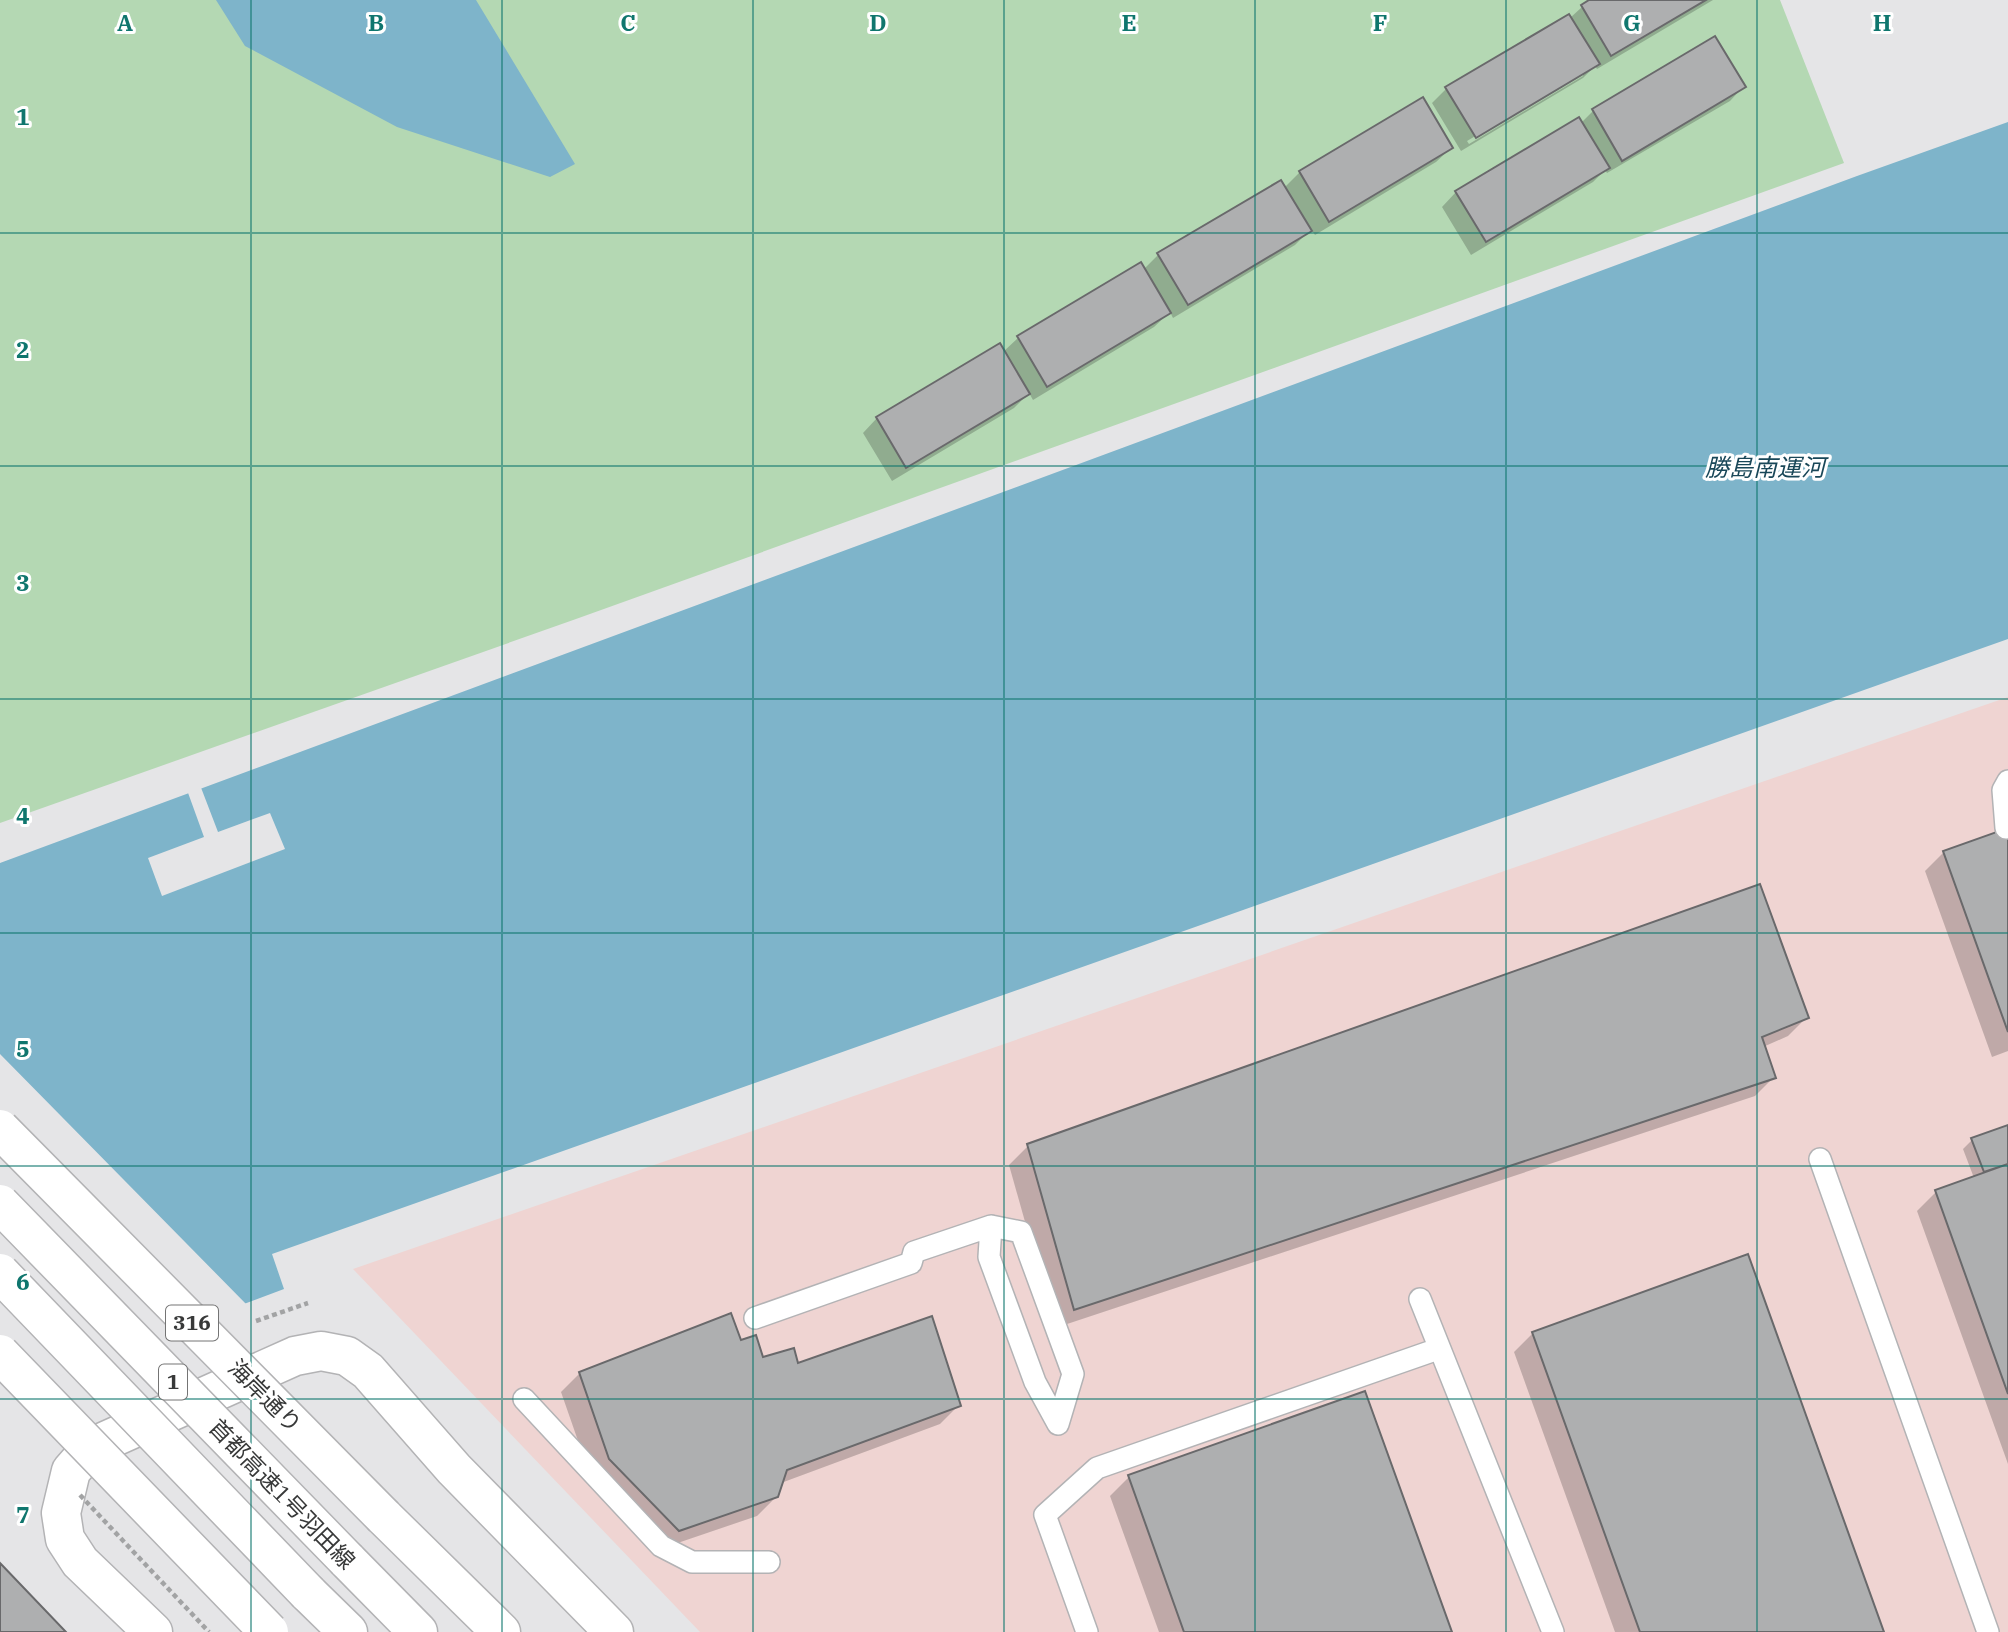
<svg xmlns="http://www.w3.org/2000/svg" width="2008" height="1632" font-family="'IBM Plex Serif','Noto Sans JP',serif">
<rect width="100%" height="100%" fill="#e5e5e7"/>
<!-- commercial -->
<path fill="#efd4d2" d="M 2008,697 L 2008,1632 L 700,1632 L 353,1269 Z"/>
<!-- green -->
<path fill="#b4d8b3" d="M 0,0 L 1780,0 L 1844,163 L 576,619 L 0,823 Z"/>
<!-- water -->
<path fill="#7eb4ca" d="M 216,0 L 476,0 L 575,164 L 550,177 L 397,127 L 245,46 Z
M 2008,122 L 2008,639 L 272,1254 L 284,1289 L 0,1395 L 0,863 L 1857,176 Z"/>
<!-- pier -->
<path fill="#e5e5e7" d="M 200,785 L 218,832 L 270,813 L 285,849 L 162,896 L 148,858 L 204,837 L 187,790 Z
M 0,1054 L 248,1306 L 0,1398 Z"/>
<!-- shadow -->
<path fill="#0003" fill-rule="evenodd" d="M 1593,0 L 1713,0 L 1597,69 L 1595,66 L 1583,78 L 1461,151 L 1432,103 L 1446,89 L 1570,18 L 1582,7 ZM 1583,72 L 1583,76 L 1469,144 L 1467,141 Z
M 1744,86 L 1730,101 L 1607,173 L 1605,170 L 1593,182 L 1471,255 L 1442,207 L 1456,192 L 1581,123 L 1593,111 Z
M 1451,148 L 1436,162 L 1315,235 L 1311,229 L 1295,245 L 1173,318 L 1170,312 L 1154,327 L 1033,400 L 1029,393 L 1014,408 L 892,481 L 863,433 L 877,418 L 1003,352 L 1018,338 L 1140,265 L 1143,270 L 1158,255 L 1284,188 L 1300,172 Z
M 2008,830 L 2008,1051 L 1992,1057 L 1925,871 L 1944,852 Z
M 1807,1017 L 1788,1036 L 1763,1047 L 1774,1077 L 1755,1096 L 1055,1328 L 1009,1165 L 1028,1146 Z
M 2008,1127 L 2008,1464 L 1917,1211 L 1936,1192 L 1974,1178 L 1963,1149 L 1972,1140 Z
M 1533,1333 L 1882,1632 L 1615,1632 L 1514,1352 Z
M 739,1342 L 762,1360 L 797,1365 L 959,1405 L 940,1424 L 781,1483 L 777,1496 L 757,1516 L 660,1549 L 591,1478 L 561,1392 L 580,1373 Z
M 1364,1393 L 1450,1632 L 1159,1632 L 1110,1496 L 1129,1477 Z"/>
<!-- building -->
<path fill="#aeafb0" stroke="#69696b" stroke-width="2" d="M 1589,0 L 1706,0 L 1611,56 L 1581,5 Z
M 1569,14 L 1600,64 L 1476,138 L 1445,87 Z
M 1715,36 L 1746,87 L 1622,161 L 1592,109 Z
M 1423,97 L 1453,148 L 1329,222 L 1299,171 Z
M 1579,117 L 1610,168 L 1486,242 L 1455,191 Z
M 1281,180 L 1312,231 L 1188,305 L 1157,253 Z
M 1141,262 L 1171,313 L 1047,387 L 1017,336 Z
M 1000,343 L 1030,394 L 906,468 L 876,417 Z
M 2008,828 L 2008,1032 L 1943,851 Z
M 1760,884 L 1809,1018 L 1762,1037 L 1776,1078 L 1074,1310 L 1027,1144 Z
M 2008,1125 L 2008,1164 L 1984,1172 L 1971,1138 Z
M 2008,1164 L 2008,1394 L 1935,1190 Z
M 1748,1254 L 1884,1632 L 1640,1632 L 1532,1332 Z
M 731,1313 L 741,1340 L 756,1335 L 763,1357 L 794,1348 L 798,1363 L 932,1316 L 961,1406 L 787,1470 L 778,1497 L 679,1531 L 609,1459 L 579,1372 Z
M 1365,1391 L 1452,1632 L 1184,1632 L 1128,1475 Z
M 0,1563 L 66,1632 L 0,1632 Z"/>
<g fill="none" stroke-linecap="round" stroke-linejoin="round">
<!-- lane casing -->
<g stroke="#b3b3b5" stroke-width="24">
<path id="lane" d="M 2006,828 L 2003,790 L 2008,781
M 1820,1159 L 1988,1632
M 991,1226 L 989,1257 L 1035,1382 L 1058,1424
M 1420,1299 L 1553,1632
M 755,1318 L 911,1263 L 914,1252 L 991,1226 L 1021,1232 L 1073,1374 L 1058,1424
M 524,1399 L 661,1546 L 692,1562 L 769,1562
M 1087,1632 L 1045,1515 L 1097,1468 L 1438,1349"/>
</g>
<!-- street casing -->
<g stroke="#b3b3b5" stroke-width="41">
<path id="street" d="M 153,1632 L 80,1562 L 65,1539 L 61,1513 L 71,1471 L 92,1447 L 295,1356 L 321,1351 L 347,1356 L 368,1371 L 454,1469 L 614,1632"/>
</g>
<!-- primary casing -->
<g stroke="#b3b3b5" stroke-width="41">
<path id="primary" d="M 384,1517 L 501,1632"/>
</g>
<!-- highway casing -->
<g stroke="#b3b3b5" stroke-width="41">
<path id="highway" d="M 347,1560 L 418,1632
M 308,1593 L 348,1632"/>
</g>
<!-- path -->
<path stroke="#a2a3a4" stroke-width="4.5" stroke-dasharray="5 3.5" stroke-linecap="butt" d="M 256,1321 L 308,1303"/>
<!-- lane -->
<use href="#lane" stroke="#fff" stroke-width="21"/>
<!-- street -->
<use href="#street" stroke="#fff" stroke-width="38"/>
<!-- primary -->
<use href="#primary" stroke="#fff" stroke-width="38"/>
<!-- highway -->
<use href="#highway" stroke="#fff" stroke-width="38"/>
<!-- primary-bridge casing -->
<g stroke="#b3b3b5" stroke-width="41" stroke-linecap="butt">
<path id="primary-bridge" d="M 0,1129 L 384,1517
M 0,1354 L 269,1632"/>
</g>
<!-- highway-bridge casing -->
<g stroke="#b3b3b5" stroke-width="41" stroke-linecap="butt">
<path id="highway-bridge" d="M 0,1204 L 347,1560
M 0,1273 L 308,1593"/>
</g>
<!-- path-bridge -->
<path stroke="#a2a3a4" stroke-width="4.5" stroke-dasharray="5 3.5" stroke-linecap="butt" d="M 80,1495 L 209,1632"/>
<!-- primary-bridge -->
<use href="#primary-bridge" stroke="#fff" stroke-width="38"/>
<!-- highway-bridge -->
<use href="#highway-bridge" stroke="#fff" stroke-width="38"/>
</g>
<!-- grid -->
<path fill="none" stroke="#0f766e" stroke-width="2" stroke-opacity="0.55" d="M 251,0 L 251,1632M 502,0 L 502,1632M 753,0 L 753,1632M 1004,0 L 1004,1632M 1255,0 L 1255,1632M 1506,0 L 1506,1632M 1757,0 L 1757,1632M 0,233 L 2008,233M 0,466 L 2008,466M 0,699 L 2008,699M 0,933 L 2008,933M 0,1166 L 2008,1166M 0,1399 L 2008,1399"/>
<g text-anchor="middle" stroke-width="6" stroke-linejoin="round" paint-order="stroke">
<!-- shield labels -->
<g fill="#fff" stroke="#747474" stroke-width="2">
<rect x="166" y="1305.5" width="52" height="35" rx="5"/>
<rect x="159" y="1364.5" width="28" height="35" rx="5"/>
</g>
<g font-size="21" font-weight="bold" fill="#383939">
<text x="192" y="1330">316</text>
<text x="173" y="1389">1</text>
</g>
<!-- street labels -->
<g font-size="23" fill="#383939" stroke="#fff">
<text transform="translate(265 1396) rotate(45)" y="8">海岸通り</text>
<text transform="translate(282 1494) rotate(46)" y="8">首都高速1号羽田線</text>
</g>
<!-- water labels -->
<g font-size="24" font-style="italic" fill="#194758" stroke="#fff">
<text x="1765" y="476">勝島南運河</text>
</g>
</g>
<g font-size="23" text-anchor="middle" font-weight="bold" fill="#0f766e" stroke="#fff" stroke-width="6" stroke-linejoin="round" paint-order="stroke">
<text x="125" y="31">A</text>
<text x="376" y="31">B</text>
<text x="628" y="31">C</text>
<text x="878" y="31">D</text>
<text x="1129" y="31">E</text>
<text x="1380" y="31">F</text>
<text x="1632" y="31">G</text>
<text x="1882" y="31">H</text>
<text x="23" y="125">1</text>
<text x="23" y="358">2</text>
<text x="23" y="591">3</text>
<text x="23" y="824">4</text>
<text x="23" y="1057">5</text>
<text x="23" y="1290">6</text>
<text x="23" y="1523">7</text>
</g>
</svg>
